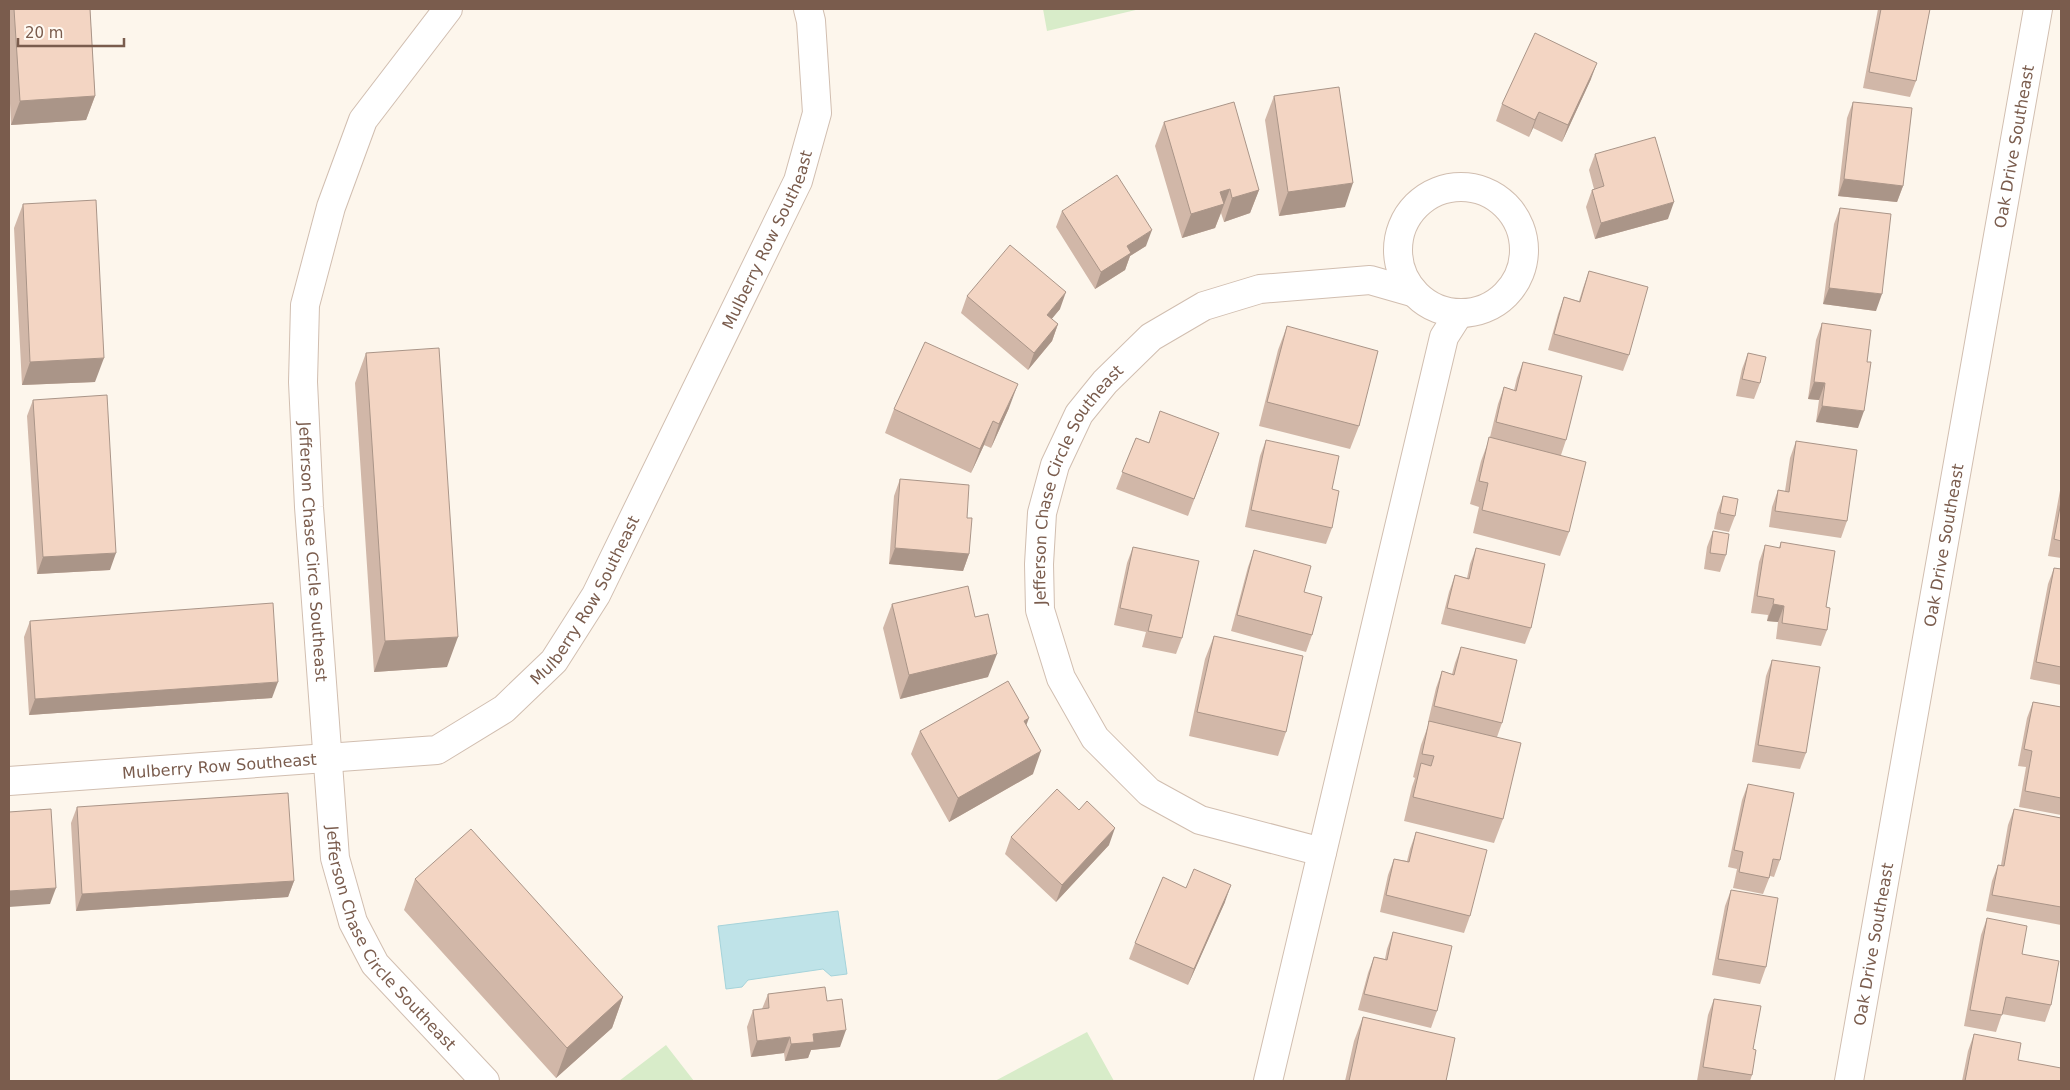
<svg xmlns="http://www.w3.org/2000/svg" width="2070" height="1090" font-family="'DejaVu Sans',sans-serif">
<rect width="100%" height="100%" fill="#fdf6ec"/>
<!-- green -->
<path fill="#d8ecc9" d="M 1043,9 L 1140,9 L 1047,31 Z
M 1087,1032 L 1114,1081 L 995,1081 Z
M 666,1045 L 694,1081 L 619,1081 Z"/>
<!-- water -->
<path fill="#bfe3e8" stroke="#a5d3da" d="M 838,911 L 847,974 L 831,976 L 823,969 L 748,980 L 742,987 L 726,989 L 718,926 Z"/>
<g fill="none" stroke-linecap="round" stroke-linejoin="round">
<!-- street casing -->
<g stroke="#d1beb0" stroke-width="30">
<g id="street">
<path id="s1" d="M 448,9 L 363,120 L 331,207 L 305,305 L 303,382 L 309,507 L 335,858 L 353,922 L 375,964 L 485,1081"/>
<circle cx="1461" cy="250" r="63"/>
<path id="s2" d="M 9,781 L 437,750 L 504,709 L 554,661 L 596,595 L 798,181 L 817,113 L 811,21 L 808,9"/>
<path id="s3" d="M 1322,852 L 1200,820 L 1149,792 L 1095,738 L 1061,678 L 1040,610 L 1039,564 L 1042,513 L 1055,465 L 1079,414 L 1105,382 L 1151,337 L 1204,306 L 1260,289 L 1370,280 L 1412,292"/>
<path d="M 1268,1081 L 1444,337 L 1458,315"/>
<path id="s4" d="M 1849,1081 L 2038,9"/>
</g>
</g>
<!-- street -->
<use href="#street" stroke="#fff" stroke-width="28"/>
</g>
<!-- wall -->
<path fill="#d1b7a8" d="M 9,9 L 90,9 L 95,96 L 86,120 L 11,125 L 9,82 Z
M 1878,9 L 1930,9 L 1916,81 L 1910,97 L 1863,88 Z
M 1591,79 L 1562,142 L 1533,128 L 1529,137 L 1496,121 L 1502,104 Z
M 1274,96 L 1345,207 L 1279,216 L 1265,120 Z
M 1853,102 L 1903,186 L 1897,202 L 1838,196 L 1847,118 Z
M 1164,122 L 1259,190 L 1250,213 L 1224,222 L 1221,213 L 1215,228 L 1182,238 L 1155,146 Z
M 1595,154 L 1668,219 L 1595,239 L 1586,207 L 1592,190 L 1594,189 L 1589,170 Z
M 23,204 L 95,382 L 22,385 L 14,228 Z
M 1840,208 L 1876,311 L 1823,304 L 1834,224 Z
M 1062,211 L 1146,246 L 1130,256 L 1125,270 L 1095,289 L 1056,227 Z
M 1589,271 L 1629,355 L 1623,371 L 1548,350 L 1558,314 L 1564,297 L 1579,301 L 1583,288 Z
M 967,296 L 1060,309 L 1051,319 L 1058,324 L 1052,341 L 1028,370 L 961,313 Z
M 1822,323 L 1858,428 L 1816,422 L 1819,400 L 1808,399 L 1816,340 Z
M 1287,326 L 1359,426 L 1350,449 L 1259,426 L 1278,350 Z
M 366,353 L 447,667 L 374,672 L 355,383 Z
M 1748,353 L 1760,383 L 1754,399 L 1736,396 L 1742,369 Z
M 1523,362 L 1566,440 L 1561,455 L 1569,532 L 1560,556 L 1473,533 L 1479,507 L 1470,504 L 1481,461 L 1490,437 L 1498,404 L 1504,387 L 1514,390 L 1517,378 Z
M 33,400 L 110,570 L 37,574 L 27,416 Z
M 1009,408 L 991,448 L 984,445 L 971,473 L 885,433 L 894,409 Z
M 1219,434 L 1188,516 L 1116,489 L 1136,438 L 1148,442 Z
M 1266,440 L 1332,489 L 1332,528 L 1326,544 L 1245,527 L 1260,456 Z
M 1796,441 L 1847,521 L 1841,538 L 1769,527 L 1772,507 L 1778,490 L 1785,491 L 1790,458 Z
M 900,479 L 967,518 L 969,554 L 963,571 L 889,564 L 894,496 Z
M 2061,485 L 2061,558 L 2048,556 Z
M 1723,496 L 1735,516 L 1729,532 L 1714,529 L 1717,513 Z
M 1713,531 L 1726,555 L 1720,572 L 1704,569 L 1707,547 Z
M 1781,542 L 1826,607 L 1827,630 L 1821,646 L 1776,639 L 1778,622 L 1767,621 L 1768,615 L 1751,613 L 1759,562 L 1765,545 L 1779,548 Z
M 1133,547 L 1182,638 L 1176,654 L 1142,647 L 1146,632 L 1114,625 L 1127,563 Z
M 1476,548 L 1531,628 L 1525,644 L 1441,624 L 1449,592 L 1455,575 L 1467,578 L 1470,564 Z
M 1254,550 L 1304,592 L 1312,635 L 1306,652 L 1231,631 L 1248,567 Z
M 2054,568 L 2061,569 L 2061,685 L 2030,679 L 2048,584 Z
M 892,604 L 988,677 L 900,699 L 883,628 Z
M 30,621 L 272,698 L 29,715 L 24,637 Z
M 1214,636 L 1286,732 L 1278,756 L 1189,736 L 1205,659 Z
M 1461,647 L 1502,723 L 1497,737 L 1503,819 L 1494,843 L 1404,821 L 1412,787 L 1415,778 L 1413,777 L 1421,745 L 1429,723 L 1428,722 L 1436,688 L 1442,671 L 1452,674 L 1455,663 Z
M 1772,660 L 1806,753 L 1800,769 L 1752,762 L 1766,676 Z
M 2033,702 L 2061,707 L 2061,815 L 2019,807 L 2026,767 L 2018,766 L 2027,718 Z
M 1026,725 L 1033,774 L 949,822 L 911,754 L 920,731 Z
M 1748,784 L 1780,860 L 1774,877 L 1770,876 L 1763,894 L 1733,888 L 1737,869 L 1728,867 L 1742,800 Z
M 77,807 L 294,881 L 288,897 L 76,911 L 71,823 Z
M 2014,809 L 2061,818 L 2061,925 L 1986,911 L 1992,881 L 1998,865 L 2001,865 L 2008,825 Z
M 1416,832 L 1470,916 L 1464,933 L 1380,912 L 1388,875 L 1394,859 L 1407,861 L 1410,849 Z
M 1011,837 L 1109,845 L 1056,902 L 1005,854 Z
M 415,879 L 623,997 L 612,1028 L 556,1078 L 404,910 Z
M 1186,888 L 1225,902 L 1188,985 L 1129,959 L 1135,943 Z
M 1731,890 L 1766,967 L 1760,984 L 1712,975 L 1725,906 Z
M 1987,918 L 2022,954 L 2051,1005 L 2045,1022 L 2002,1014 L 1996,1032 L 1964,1026 L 1981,935 Z
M 1393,932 L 1437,1011 L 1431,1028 L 1358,1010 L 1368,973 L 1374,957 L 1385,959 L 1387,949 Z
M 768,994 L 827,1001 L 840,1047 L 811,1050 L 808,1058 L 785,1061 L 784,1053 L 751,1057 L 747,1027 L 753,1010 L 762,1009 Z
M 1714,999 L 1753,1049 L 1752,1075 L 1750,1081 L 1697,1081 L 1708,1015 Z
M 1363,1017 L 1446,1081 L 1345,1081 L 1354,1041 Z
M 1974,1034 L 2018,1060 L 2061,1081 L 1962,1081 L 1968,1051 Z"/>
<!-- shaded-wall -->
<path fill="#aa9588" d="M 1597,63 L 1591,79 L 1562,142 L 1568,125 Z
M 95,96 L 86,120 L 11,125 L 20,101 Z
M 1539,112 L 1533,128 L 1529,137 L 1535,120 Z
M 1844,179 L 1903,186 L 1897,202 L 1838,196 Z
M 1353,183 L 1345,207 L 1279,216 L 1288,192 Z
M 1230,189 L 1215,228 L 1182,238 L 1191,214 L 1220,192 Z
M 1259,190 L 1250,213 L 1224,222 L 1232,198 Z
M 1674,202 L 1668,219 L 1595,239 L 1601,223 Z
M 1152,230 L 1146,246 L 1130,256 L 1125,270 L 1095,289 L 1101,272 L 1127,246 Z
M 1829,288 L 1882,294 L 1876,311 L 1823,304 Z
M 1066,292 L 1060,309 L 1041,332 L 1047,315 Z
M 1058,324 L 1052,341 L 1028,370 L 1034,353 Z
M 104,358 L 95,382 L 22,385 L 30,362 Z
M 1814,382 L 1825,383 L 1819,400 L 1808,399 Z
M 1018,384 L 1009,408 L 991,448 L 999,424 Z
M 1822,406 L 1864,411 L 1858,428 L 1816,422 Z
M 993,421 L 984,445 L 971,473 L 980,449 Z
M 895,548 L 969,554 L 963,571 L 889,564 Z
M 116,553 L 110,570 L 37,574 L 43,557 Z
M 1773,604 L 1784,606 L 1778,622 L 1767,621 Z
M 458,637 L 447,667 L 374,672 L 385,641 Z
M 997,654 L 988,677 L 900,699 L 909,675 Z
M 278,682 L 272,698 L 29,715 L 35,699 Z
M 1029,718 L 1020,742 L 1024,721 Z
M 1041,751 L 1033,774 L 949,822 L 958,798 Z
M 1115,828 L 1109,845 L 1056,902 L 1062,885 Z
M 294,881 L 288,897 L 76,911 L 82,894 Z
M 1231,885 L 1225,902 L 1188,985 L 1194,969 Z
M 56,888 L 50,904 L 9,907 L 9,891 Z
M 623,997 L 612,1028 L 556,1078 L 567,1048 Z
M 846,1030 L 840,1047 L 811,1050 L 808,1058 L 785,1061 L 791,1044 L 813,1034 Z
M 790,1037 L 784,1053 L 751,1057 L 757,1041 Z"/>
<!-- building -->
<path fill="#f3d5c3" stroke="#aa9588" d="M 14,9 L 90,9 L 95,96 L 20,101 Z
M 1881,9 L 1930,9 L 1916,81 L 1869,72 Z
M 1535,33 L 1597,63 L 1568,125 L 1539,112 L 1535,120 L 1502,104 Z
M 1339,87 L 1353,183 L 1288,192 L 1274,96 Z
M 1234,102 L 1259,190 L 1232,198 L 1230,189 L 1220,192 L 1224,204 L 1191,214 L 1164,122 Z
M 1853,102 L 1912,108 L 1903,186 L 1844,179 Z
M 1655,137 L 1674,202 L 1601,223 L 1592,190 L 1604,186 L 1595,154 Z
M 1117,175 L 1152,230 L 1127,246 L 1131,253 L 1101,272 L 1062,211 Z
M 96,200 L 104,358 L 30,362 L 23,204 Z
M 1840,208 L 1891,214 L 1882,294 L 1829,288 Z
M 1010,245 L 1066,292 L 1047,315 L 1058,324 L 1034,353 L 967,296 Z
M 1589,271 L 1648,287 L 1629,355 L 1554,334 L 1564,297 L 1580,302 Z
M 1822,323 L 1871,330 L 1867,362 L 1871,362 L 1864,411 L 1822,406 L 1825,383 L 1814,382 Z
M 1287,326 L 1378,351 L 1359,426 L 1267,402 Z
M 925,342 L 1018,384 L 999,424 L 993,421 L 980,449 L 894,409 Z
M 439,348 L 458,637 L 385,641 L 366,353 Z
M 1748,353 L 1766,357 L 1760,383 L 1742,379 Z
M 1523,362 L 1582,376 L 1566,440 L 1496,422 L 1504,387 L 1516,391 Z
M 107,395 L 116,553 L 43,557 L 33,400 Z
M 1160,411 L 1219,433 L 1194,499 L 1122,472 L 1136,438 L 1149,443 Z
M 1489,437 L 1586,462 L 1569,532 L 1482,510 L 1488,483 L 1479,481 Z
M 1266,440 L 1339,456 L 1332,489 L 1339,491 L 1332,528 L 1251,510 Z
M 1796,441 L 1857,450 L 1847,521 L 1775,511 L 1778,490 L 1789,492 Z
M 900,479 L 969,485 L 967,518 L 972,518 L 969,554 L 895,548 Z
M 1723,496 L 1738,499 L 1735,516 L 1720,513 Z
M 2061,502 L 2061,541 L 2054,539 Z
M 1713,531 L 1729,534 L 1726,555 L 1710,553 Z
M 1781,542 L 1835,551 L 1826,607 L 1830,608 L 1827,630 L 1782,623 L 1784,606 L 1773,604 L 1774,599 L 1757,596 L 1765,545 L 1780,548 Z
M 1133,547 L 1199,561 L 1182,638 L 1148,631 L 1152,615 L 1120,608 Z
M 1476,548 L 1545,564 L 1531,628 L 1447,608 L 1455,575 L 1469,579 Z
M 1254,550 L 1311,566 L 1304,592 L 1322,597 L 1312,635 L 1237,615 Z
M 2054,568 L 2061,569 L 2061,667 L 2036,662 Z
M 968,586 L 975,617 L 988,614 L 997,654 L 909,675 L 892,604 Z
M 273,603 L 278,682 L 35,699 L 30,621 Z
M 1214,636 L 1303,656 L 1286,732 L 1197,712 Z
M 1461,647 L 1517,660 L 1502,723 L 1434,706 L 1442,671 L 1454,675 Z
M 1772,660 L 1820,667 L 1806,753 L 1758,745 Z
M 1008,681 L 1029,718 L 1024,721 L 1041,751 L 958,798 L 920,731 Z
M 2033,702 L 2061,707 L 2061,798 L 2025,791 L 2032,751 L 2024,749 Z
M 1429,721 L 1521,743 L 1503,819 L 1413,797 L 1421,763 L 1431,766 L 1434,756 L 1422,754 Z
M 1748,784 L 1794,793 L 1780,860 L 1773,859 L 1769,878 L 1739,872 L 1743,852 L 1734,850 Z
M 1057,789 L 1079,810 L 1087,801 L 1115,828 L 1062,885 L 1011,837 Z
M 288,793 L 294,881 L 82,894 L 77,807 Z
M 51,809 L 56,888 L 9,891 L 9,812 Z
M 2014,809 L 2061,818 L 2061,907 L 1992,895 L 1998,865 L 2004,866 Z
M 471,829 L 623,997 L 567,1048 L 415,879 Z
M 1416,832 L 1487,850 L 1470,916 L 1386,895 L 1394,859 L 1409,862 Z
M 1194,869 L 1231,885 L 1194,969 L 1135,943 L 1163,877 L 1186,888 Z
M 1731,890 L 1778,898 L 1766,967 L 1718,959 Z
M 1987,918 L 2027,926 L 2022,954 L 2059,961 L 2051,1005 L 2006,997 L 2002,1015 L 1970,1010 Z
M 1393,932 L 1452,946 L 1437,1011 L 1364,994 L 1374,957 L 1387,960 Z
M 825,987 L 827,1001 L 842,999 L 846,1030 L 813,1034 L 814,1042 L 791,1044 L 790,1037 L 757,1041 L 753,1010 L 769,1008 L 768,994 Z
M 1714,999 L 1761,1006 L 1753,1049 L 1756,1050 L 1752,1075 L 1703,1067 Z
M 1363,1017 L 1455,1038 L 1446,1081 L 1349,1081 Z
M 1974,1034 L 2021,1043 L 2018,1060 L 2061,1068 L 2061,1081 L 1965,1081 Z"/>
<g text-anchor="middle" stroke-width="4" stroke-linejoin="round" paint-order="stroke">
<!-- street labels -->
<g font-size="16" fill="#7a5c4d" stroke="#fffaf3">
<text dy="6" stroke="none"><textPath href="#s4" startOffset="949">Oak Drive Southeast</textPath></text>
<text dy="6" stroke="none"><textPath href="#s2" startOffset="1050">Mulberry Row Southeast</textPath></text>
<text dy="6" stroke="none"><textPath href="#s3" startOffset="536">Jefferson Chase Circle Southeast</textPath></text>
<text dy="6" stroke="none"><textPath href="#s4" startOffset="544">Oak Drive Southeast</textPath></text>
<text dy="6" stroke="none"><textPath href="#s1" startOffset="581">Jefferson Chase Circle Southeast</textPath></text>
<text dy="6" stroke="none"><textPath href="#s2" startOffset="645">Mulberry Row Southeast</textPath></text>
<text dy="6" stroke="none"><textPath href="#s2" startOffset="211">Mulberry Row Southeast</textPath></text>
<text dy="6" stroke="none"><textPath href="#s1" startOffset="986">Jefferson Chase Circle Southeast</textPath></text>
<text dy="6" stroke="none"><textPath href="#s4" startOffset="139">Oak Drive Southeast</textPath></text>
</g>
</g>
<!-- border -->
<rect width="2070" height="1090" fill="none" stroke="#7a5c4d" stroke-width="20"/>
<!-- scale -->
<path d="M18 38v8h106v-8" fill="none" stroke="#7a5c4d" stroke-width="2.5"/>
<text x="25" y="38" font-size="15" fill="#7a5c4d" stroke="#fffaf3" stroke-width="4" paint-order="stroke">20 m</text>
</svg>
